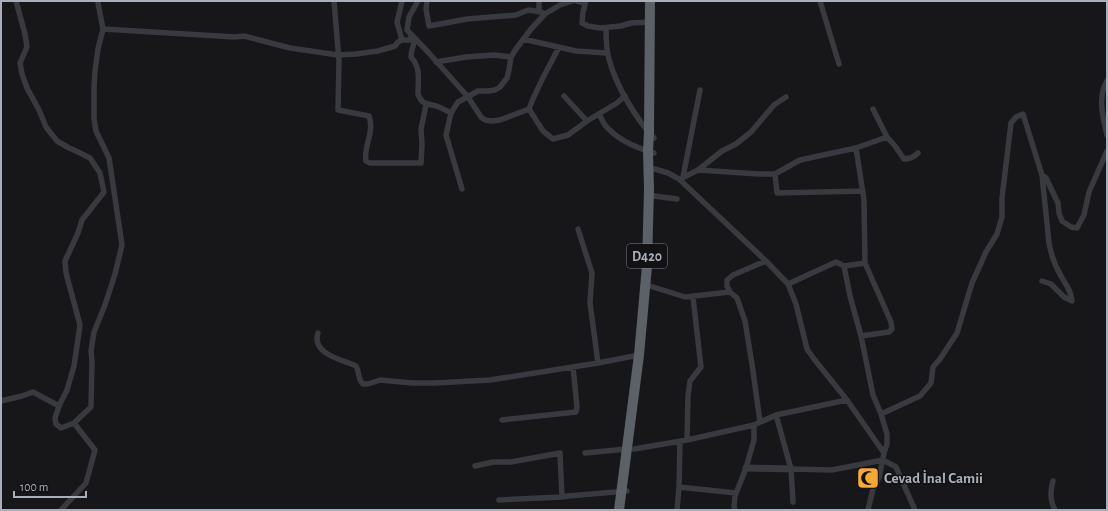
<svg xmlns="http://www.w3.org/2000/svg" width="1108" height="511" font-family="'Alegreya Sans',sans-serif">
<rect width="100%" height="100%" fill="#17171a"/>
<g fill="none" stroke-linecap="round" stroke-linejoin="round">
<!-- minor -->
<path stroke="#383a3f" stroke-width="5.5" d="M 16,1 L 25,34 L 27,47 L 20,63 L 22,74 L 27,88 L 39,110 L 46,127 L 57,141 L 69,148 L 74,150 L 90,158 L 100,173 L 104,192 L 82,220 L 78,233 L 65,261 L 66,273 L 80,325 L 74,366 L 67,390 L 59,406 L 55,418 L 56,424 L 61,428 L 74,423
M 334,1 L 339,61 L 338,110 L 369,116 C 375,133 363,146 366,161 L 370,163 L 421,163 L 422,144 L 421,129 L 426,105
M 418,1 L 409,17 L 407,30 L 428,52 L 468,97 L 481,117 L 485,120 L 492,121 L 500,120 L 529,109 C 537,87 549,67 559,47
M 427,1 L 426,9 L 429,26 L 467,19 L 516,15 L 528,10 L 541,12 L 545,14
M 539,1 L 539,11
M 576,1 L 585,3
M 586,1 L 583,12 L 582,23 L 588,26 L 600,28 L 621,26 L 631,23 L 650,22
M 820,1 L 839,64
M 606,28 C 606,38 606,49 609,59 C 615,84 636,119 654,138
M 103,29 L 235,37 L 244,36 L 290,48 L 338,55 L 356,54 L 378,51 L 395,46 L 398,42 L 402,40 L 410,40 L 411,36
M 415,39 C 414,45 411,50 411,57 C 421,68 418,79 418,94 C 422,105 426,103 436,106 C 441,107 446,111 451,113 L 458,102 L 478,91 L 488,91 L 495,90 L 500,87 L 507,78 L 509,70 L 511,57 L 516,49 L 531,29 L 545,14 L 560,5 L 572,1
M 523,39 L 576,51 L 607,53
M 402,40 L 397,22 L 402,1
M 436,62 L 466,57 L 494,55 L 511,57
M 1107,81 C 1097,98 1103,117 1107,135
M 564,96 L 587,121
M 529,109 L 543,131 L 553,139 L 568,135 L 587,121 L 617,103 L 625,96
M 873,109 L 887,137
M 451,113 L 446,135 L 462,189
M 599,114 C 601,118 603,122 605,125 C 616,139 637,148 654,153
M 856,148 L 864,200 L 865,263 L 891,322 L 892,329 L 889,332 L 861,336
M 655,169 L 668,173 L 679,179 L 766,261 L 788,284 L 796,304 L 807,349 L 814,359 L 847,400 L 884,453 L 879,478 L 873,489 L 868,510
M 698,170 L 722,151 L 736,144 L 751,132 L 774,105 L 786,97
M 775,174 L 777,193 L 863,191
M 1042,175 L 1046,178 L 1058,203 L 1059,213 L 1062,221 L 1071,227 L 1077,228 L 1084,215 L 1089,192 L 1107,151
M 683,177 L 700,90
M 684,177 L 698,170 L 759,174 L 775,174 L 800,160 L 856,148 L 887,137 L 895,146 L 904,159 C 910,159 914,157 918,153
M 654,196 L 677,199
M 578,229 L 592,273 L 590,303 L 598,363
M 844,266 L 850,296 L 861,336 L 873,395 L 881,414 L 887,434 L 887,444 L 884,453
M 788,284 L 836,262 L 844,266 L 865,263
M 650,286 L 685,297 L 730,292
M 318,333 C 311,354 343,360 356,366 C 360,372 357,378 363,384 L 368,384 L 380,380 L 412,383 L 435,383 L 490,380 L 598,363 L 639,355 L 640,356
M 1,401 L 22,396 L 33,392 L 59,406
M 881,414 L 920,396 L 931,383 L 933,367 L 940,359 L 957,333 L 972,283 L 986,252 L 997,234 L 1002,217 L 1002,198 L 1011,123 L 1016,117 L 1023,114 L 1042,175 L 1049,243 C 1051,254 1055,266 1061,276 C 1066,285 1071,290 1072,301 L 1064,297 L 1051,284 L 1042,281
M 776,415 L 791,469 L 793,502
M 502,420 L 576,412 L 577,407 L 573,367
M 760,422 L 752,364 L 745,321 L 737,298 L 730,292 L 727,286 L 727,280 L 733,275 L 766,261
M 687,440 L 688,396 L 690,381 L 701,367 L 693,297
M 634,449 L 687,440 L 754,425 L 776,415 L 847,400
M 585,453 L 627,449
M 475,466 L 493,462 L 511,462 L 560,453 L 562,497
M 791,469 L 832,470 L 883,460 L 896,467 L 915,510
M 1053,481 C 1050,491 1050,501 1055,510
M 679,487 L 736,493
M 499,500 L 562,497 L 568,496 L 627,491
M 61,510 L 86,483 L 95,450 L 74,423 L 91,407 L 92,361 L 91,351 L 94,332 L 105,305 L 115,274 L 122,245 L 109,158 L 96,131 L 94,119 L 94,88 L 95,71 L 98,49 L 103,29 L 98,3 L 98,1
M 677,510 L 679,487 L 680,442
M 735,510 L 734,506 L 735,496 L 746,468 L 754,440 L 754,425"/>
<!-- tertiary -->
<path stroke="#383a3f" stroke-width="7" d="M 746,468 L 791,469"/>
<!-- trunk -->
<path stroke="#5c6067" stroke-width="10" d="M 619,510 L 639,355 L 647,266 L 649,189 L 648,151 L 649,132 L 650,1"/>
</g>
<!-- icons -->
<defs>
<g id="mosque-square" transform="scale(1.15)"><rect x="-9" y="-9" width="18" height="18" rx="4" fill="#f7a932" stroke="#121215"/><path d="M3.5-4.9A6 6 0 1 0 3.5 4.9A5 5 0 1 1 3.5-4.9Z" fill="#111"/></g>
</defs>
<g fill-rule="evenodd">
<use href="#mosque-square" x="868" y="478"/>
</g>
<g text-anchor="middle" stroke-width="3" stroke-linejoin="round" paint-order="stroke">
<!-- shield labels -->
<rect fill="#121215" stroke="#7c8088" stroke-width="1" x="627" y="244" width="40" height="24" rx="3"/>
<g font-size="14" font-weight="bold" fill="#a9afba">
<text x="647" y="261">D420</text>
</g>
<!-- poi labels -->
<g font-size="15" font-weight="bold" fill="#a9afba" stroke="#121215" text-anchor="start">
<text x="884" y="483">Cevad İnal Camii</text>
</g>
</g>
<!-- border -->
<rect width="1108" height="511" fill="none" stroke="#a9afba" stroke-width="4"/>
<!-- scale -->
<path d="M14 491v6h72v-6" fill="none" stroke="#a9afba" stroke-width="2"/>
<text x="20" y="491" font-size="12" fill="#a9afba" stroke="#121215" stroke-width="3" paint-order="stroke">100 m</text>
</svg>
